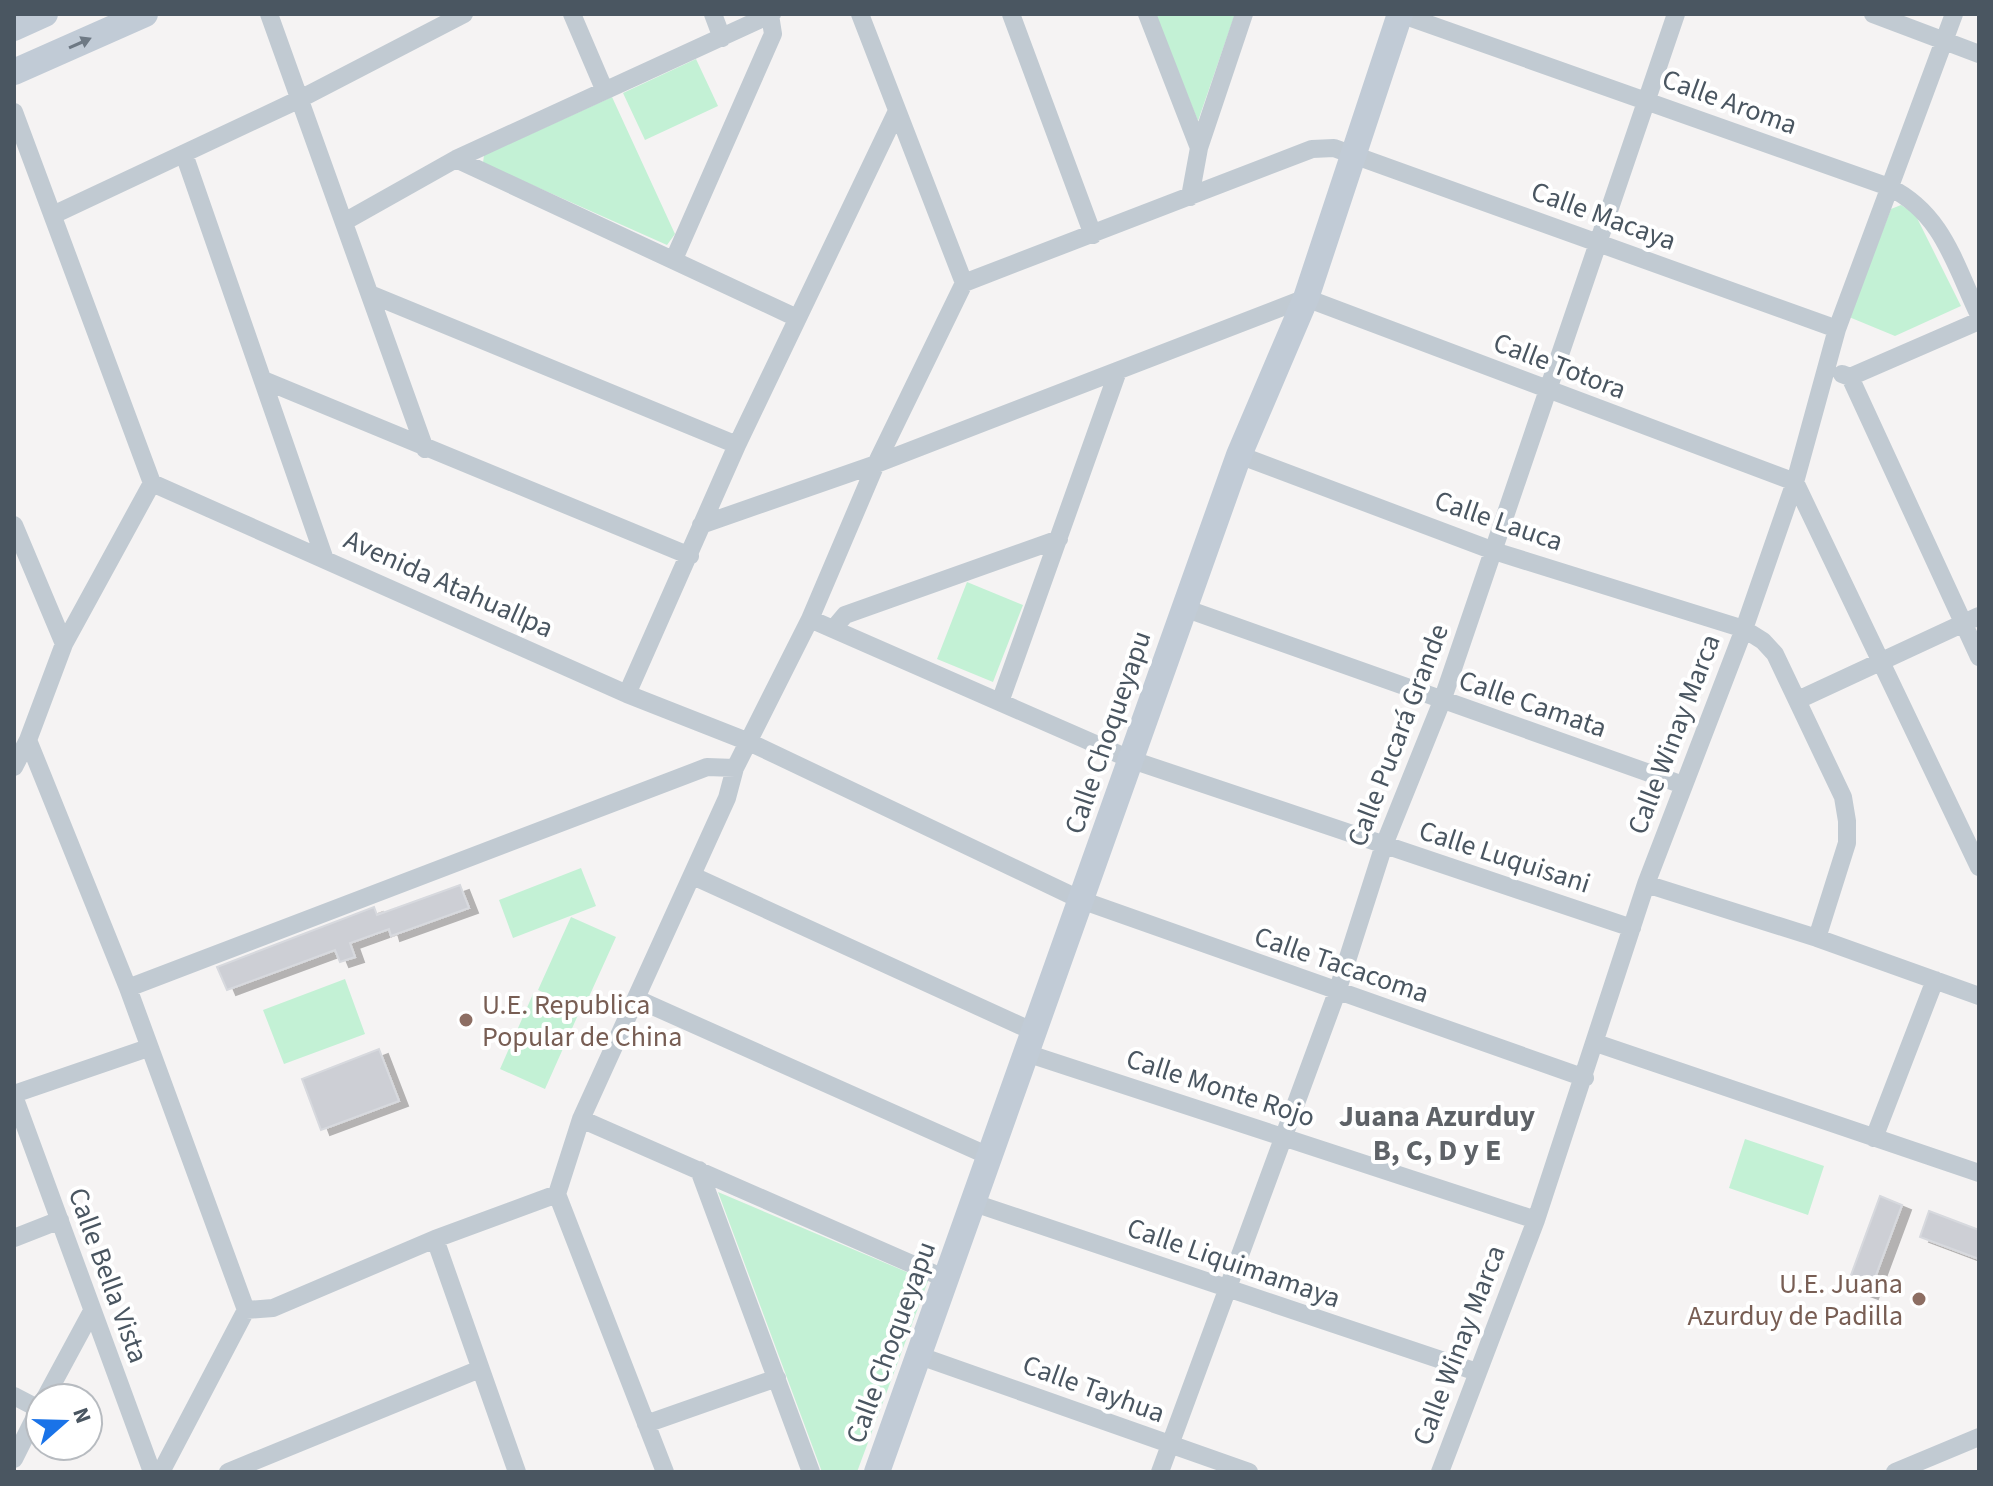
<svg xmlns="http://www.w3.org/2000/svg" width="1993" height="1486" font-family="'Source Sans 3',sans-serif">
<defs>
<filter id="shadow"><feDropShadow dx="9" dy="5" stdDeviation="0" flood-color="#0004"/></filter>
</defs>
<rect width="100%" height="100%" fill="#f5f3f3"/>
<!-- green -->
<path fill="#c3f1d5" d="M 1155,14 L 1235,14 L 1198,121 Z
M 696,59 L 718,106 L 645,140 L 623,93 Z
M 612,97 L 675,234 L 667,245 L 483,163 L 484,155 Z
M 1901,205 L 1915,214 L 1961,306 L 1895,336 L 1849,317 L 1891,209 Z
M 967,582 L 1023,605 L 993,682 L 937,659 Z
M 581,868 L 596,906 L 513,938 L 499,900 Z
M 571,917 L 616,937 L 583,1010 L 538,990 Z
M 345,979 L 365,1034 L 284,1064 L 263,1010 Z
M 533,994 L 578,1015 L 545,1089 L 500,1069 Z
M 1745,1139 L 1824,1166 L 1808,1215 L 1729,1188 Z
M 718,1192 L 928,1281 L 857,1472 L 822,1472 Z"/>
<!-- building -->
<path fill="#cdcfd5" stroke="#d7d9de" stroke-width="2" filter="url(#shadow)" d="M 460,885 L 469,908 L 391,936 L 389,929 L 350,943 L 355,957 L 340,962 L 335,950 L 227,990 L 217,967 L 374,907 L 377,915 Z
M 379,1049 L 399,1101 L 321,1130 L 302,1079 Z
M 1880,1196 L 1902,1205 L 1869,1294 L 1847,1286 Z
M 1929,1211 L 1979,1230 L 1979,1259 L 1920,1237 Z"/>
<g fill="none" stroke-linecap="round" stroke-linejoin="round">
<!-- street -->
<path stroke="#c1cad2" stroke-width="18" d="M 269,14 L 425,449
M 572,14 L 604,89
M 713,14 L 722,38
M 860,14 L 964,283
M 1011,14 L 1093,235
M 1147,14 L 1199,148
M 1400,14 L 1889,187 C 1943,214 1954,263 1979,315
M 1873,14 L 1979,54
M 14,112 L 152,483 L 627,694 L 749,742 L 1081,900 L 1585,1078
M 184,154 L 324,557
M 456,159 L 797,318
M 1190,197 L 1199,148 L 1244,14
M 53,215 L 300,99 L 464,14
M 344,222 L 456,159 L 772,14
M 674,259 L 773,34 L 770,15
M 370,294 L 737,445
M 1842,374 L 1850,377 L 1979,321
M 1850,377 L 1979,657
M 266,381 L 690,556
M 1239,455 L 1494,551 L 1744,629 L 1763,641 L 1775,654 L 1843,797 L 1847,821 L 1847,843 L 1817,938
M 14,525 L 64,644
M 701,525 L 876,464 L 1306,298 L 1795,482 L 1979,867
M 1184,608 L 1683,785
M 810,619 L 1132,760 L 1632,928
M 834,628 L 845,615 L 1059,539
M 627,694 L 737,445 L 897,111
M 1798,700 L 1979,616
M 1000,702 L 1118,371
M 28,740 L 128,988 L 246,1310 L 273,1308 L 435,1239 L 557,1194
M 14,767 L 28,740 L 64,644 L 152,483
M 693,876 L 1032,1031
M 1646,884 L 1817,938 L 1979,996
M 128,988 L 707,767 L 735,768
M 637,999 L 991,1157
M 1596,1043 L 1979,1173
M 1026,1053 L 1536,1220
M 14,1094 L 148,1048
M 14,1096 L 152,1472
M 581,1119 L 946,1279
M 1874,1138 L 1935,980
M 699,1170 L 811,1472
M 974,1203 L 1477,1372
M 14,1238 L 60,1220
M 435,1239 L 517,1472
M 920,1356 L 1249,1472
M 14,1396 L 39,1409
M 45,1398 L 92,1311
M 646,1424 L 777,1378
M 14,1459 L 40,1407
M 161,1472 L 246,1310
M 228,1472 L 480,1369
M 665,1472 L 557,1194 L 581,1119 L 727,798 L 735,768 L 810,619 L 876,464 L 964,283 L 1312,149 L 1334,148 L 1837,329
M 1160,1472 L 1337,992 L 1384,845 L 1442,701 L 1676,14
M 1440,1472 L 1536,1220 L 1646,884 L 1744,629 L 1795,482 L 1837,329 L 1954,14
M 1895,1472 L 1979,1437"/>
<!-- secondary -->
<path stroke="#c1cbd6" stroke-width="26" d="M 14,28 L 45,14
M 14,72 L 145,14
M 877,1472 L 1239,455 L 1306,298 L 1400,14"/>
</g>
<!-- one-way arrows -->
<defs><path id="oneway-solid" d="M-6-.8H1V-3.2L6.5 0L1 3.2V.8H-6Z" transform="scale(2)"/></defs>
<use fill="#6e7984" href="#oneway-solid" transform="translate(80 43) rotate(-24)"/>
<!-- markers -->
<g fill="#8d6e63" stroke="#fff" stroke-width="3">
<circle cx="466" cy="1020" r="8"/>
<circle cx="1919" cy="1299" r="8"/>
</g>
<g text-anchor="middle" stroke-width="8" stroke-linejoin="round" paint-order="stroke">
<!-- street labels -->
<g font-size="28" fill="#4a5661" stroke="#fff">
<text transform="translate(1730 101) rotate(20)" y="10">Calle Aroma</text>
<text transform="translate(1604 215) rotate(20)" y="10">Calle Macaya</text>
<text transform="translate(1560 365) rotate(21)" y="10">Calle Totora</text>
<text transform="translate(1499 520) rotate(19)" y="10">Calle Lauca</text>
<text transform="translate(449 583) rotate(24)" y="10">Avenida Atahuallpa</text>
<text transform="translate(1533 703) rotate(19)" y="10">Calle Camata</text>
<text transform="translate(1107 732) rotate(-71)" y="10">Calle Choqueyapu</text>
<text transform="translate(1673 734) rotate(-69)" y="10">Calle Winay Marca</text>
<text transform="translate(1397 735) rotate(-69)" y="10">Calle Pucará Grande</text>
<text transform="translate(1505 856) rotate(18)" y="10">Calle Luquisani</text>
<text transform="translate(1342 964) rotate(19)" y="10">Calle Tacacoma</text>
<text transform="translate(1221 1087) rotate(18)" y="10">Calle Monte Rojo</text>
<text transform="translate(1234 1262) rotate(19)" y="10">Calle Liquimamaya</text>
<text transform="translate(109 1275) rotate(70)" y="10">Calle Bella Vista</text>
<text transform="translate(890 1342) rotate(-70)" y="10">Calle Choqueyapu</text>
<text transform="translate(1458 1345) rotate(-69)" y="10">Calle Winay Marca</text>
<text transform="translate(1094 1388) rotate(20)" y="10">Calle Tayhua</text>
</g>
<!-- education labels -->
<g font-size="28" fill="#785e54" stroke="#fff" text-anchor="start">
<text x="482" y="1014">U.E. Republica<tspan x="482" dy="32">Popular de China</tspan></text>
<text x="1903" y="1293" text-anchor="end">U.E. Juana<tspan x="1903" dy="32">Azurduy de Padilla</tspan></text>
</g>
<!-- neighbourhood labels -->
<g font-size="30" font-weight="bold" fill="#5f6368" stroke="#fff">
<text x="1437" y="1126">Juana Azurduy<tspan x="1437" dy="34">B, C, D y E</tspan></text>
</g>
</g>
<!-- border -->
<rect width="1993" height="1486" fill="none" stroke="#4a5661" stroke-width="32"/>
<!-- north arrow -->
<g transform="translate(64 1422) rotate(70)"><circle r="38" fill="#ffffff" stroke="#b7bbc0" stroke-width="2"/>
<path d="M0-6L14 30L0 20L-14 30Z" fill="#1a73e8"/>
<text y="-12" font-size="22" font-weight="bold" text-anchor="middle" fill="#4a5661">N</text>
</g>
</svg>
